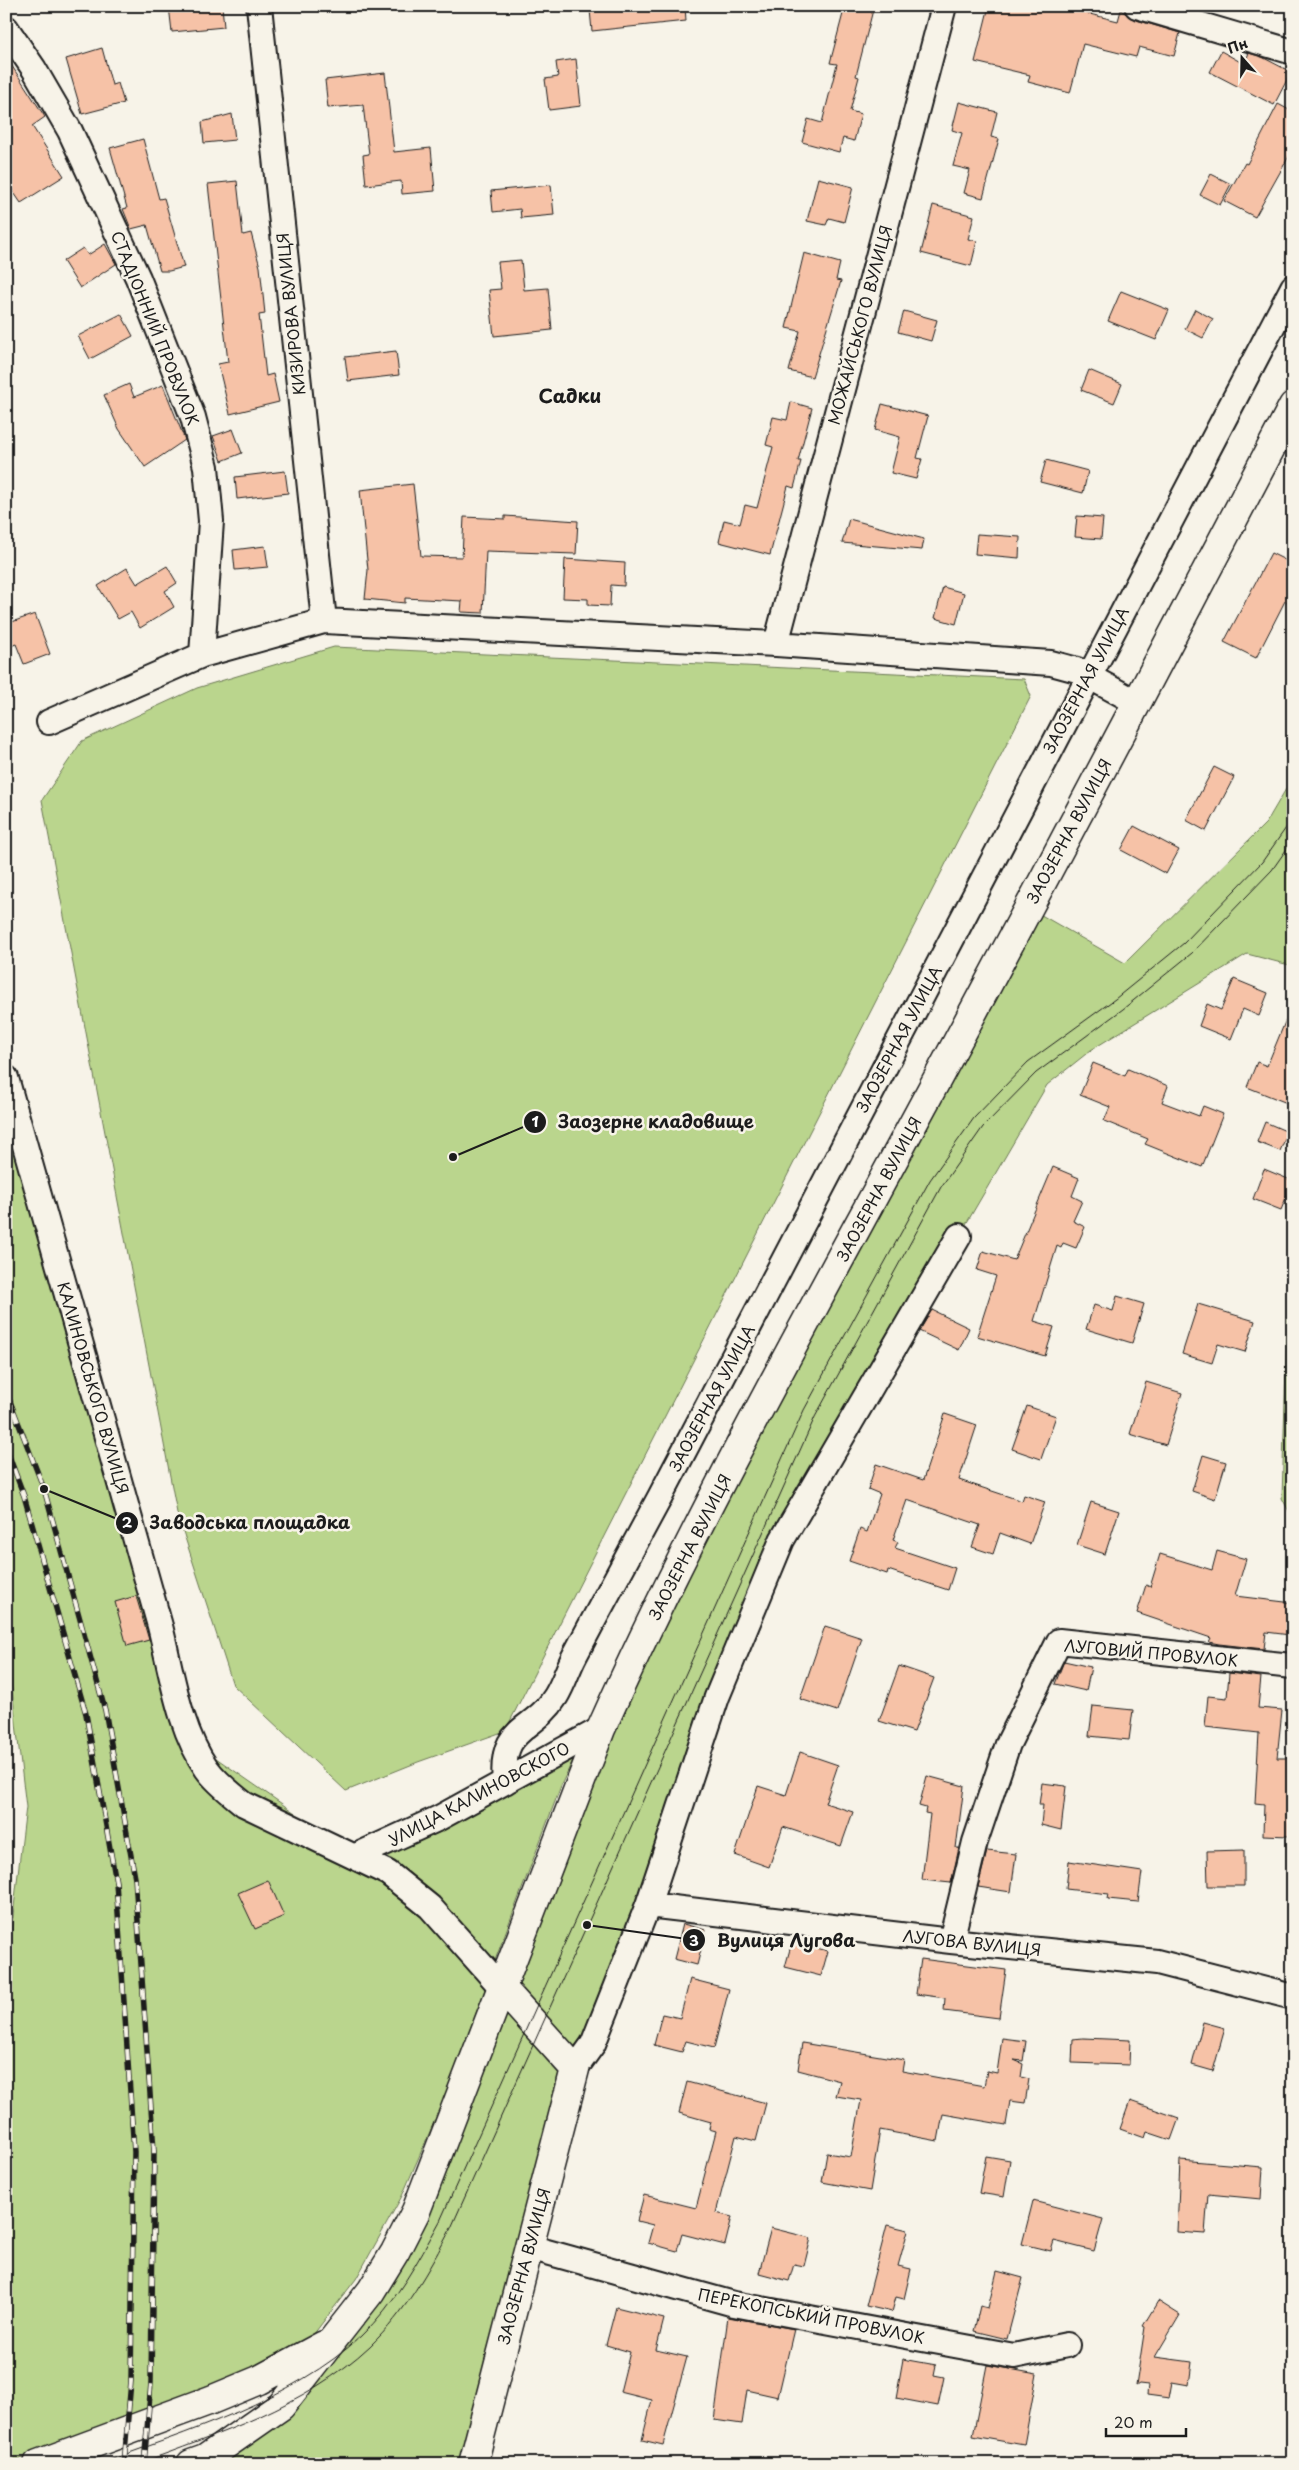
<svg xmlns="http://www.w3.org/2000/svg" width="1299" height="2470" font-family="'Playpen Sans',sans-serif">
<rect width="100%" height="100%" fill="#f7f3e8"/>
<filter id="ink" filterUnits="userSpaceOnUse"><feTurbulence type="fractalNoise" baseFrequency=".02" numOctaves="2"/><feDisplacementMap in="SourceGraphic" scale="10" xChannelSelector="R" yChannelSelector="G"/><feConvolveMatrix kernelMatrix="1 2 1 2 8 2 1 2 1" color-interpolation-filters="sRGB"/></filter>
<g filter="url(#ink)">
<!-- green -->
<path fill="#bad58d" stroke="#6b7854" d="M 334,647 L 1024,679 L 1031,696 L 505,1731 L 418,1762 L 346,1791 L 233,1685 L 177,1513 L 42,800 L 82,741 L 197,688 Z
M 1293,777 L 1293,966 L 1247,954 L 1091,1050 L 1047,1085 L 782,1540 L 593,2044 L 473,2464 L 217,2464 L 373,2291 L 584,1790 L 713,1505 L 1029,908 L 1125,963 L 1266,823 Z
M 6,1060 L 176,1703 L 203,1746 L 216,1758 L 341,1845 L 424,1915 L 486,1987 L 441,2106 L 402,2196 L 356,2279 L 310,2339 L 253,2370 L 208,2390 L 7,2464 L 6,1974 L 26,1807 L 6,1640 Z
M 1293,1286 L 1293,1519 L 1282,1498 L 1288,1300 Z
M 594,1716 L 562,1783 L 494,1963 L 438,1899 L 368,1839 L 556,1750 Z"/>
<!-- building -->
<path fill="#f6c2a7" stroke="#1c1c1c" d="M 169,6 L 222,6 L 224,27 L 172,32 Z
M 622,6 L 685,6 L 686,21 L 592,31 L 590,10 Z
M 845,6 L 874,6 L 856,76 L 859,77 L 850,111 L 861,114 L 854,141 L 843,138 L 839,152 L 802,142 L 808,119 L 822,123 L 837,64 L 830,63 Z
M 989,6 L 1057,6 L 1118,21 L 1121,10 L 1133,19 L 1180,33 L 1174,56 L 1139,47 L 1136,57 L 1083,44 L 1070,93 L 1028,82 L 1030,75 L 975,62 Z
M 102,48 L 112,85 L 118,83 L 124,103 L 82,114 L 66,59 Z
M 1221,51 L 1244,64 L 1249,53 L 1262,57 L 1291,72 L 1274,105 L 1210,72 Z
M 6,57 L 45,117 L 32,126 L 64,176 L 21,203 L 6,181 Z
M 576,59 L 581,106 L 549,110 L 545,79 L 558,77 L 556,62 Z
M 385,73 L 394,152 L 431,148 L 435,191 L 402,194 L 401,181 L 366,185 L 363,155 L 369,154 L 363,105 L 328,108 L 325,80 Z
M 959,102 L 997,112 L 991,137 L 999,139 L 983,198 L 964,193 L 970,170 L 953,166 L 962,133 L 952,130 Z
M 1278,104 L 1293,112 L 1293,149 L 1255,217 L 1224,201 L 1245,163 L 1247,164 Z
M 232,114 L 235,140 L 204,143 L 202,122 Z
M 143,139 L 159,199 L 164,198 L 184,267 L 169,271 L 160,271 L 147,225 L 131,229 L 123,209 L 127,208 L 110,148 Z
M 1211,174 L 1231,184 L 1220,205 L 1200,195 Z
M 818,178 L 853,187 L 844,222 L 829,218 L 826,225 L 807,221 Z
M 237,181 L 243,235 L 251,233 L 260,267 L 265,314 L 259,315 L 266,376 L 273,374 L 279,402 L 230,414 L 218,364 L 228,362 L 208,184 Z
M 551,185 L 554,215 L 521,218 L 520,209 L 493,212 L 491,191 Z
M 933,205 L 974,216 L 968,239 L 977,241 L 971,266 L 921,253 Z
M 105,244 L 116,264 L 80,288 L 63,261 L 83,248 L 88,255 Z
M 804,253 L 840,263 L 836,280 L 841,281 L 812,377 L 789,371 L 800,331 L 786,328 Z
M 521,260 L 524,290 L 548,288 L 552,330 L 494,336 L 489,290 L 501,289 L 498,262 Z
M 1121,291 L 1169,310 L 1156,340 L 1108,321 Z
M 1195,309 L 1213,319 L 1203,338 L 1185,329 Z
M 904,311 L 937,320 L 931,341 L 898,332 Z
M 121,314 L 133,336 L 90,359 L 78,336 Z
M 396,351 L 399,375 L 348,381 L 345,357 Z
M 1089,370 L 1122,384 L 1114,403 L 1081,390 Z
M 129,384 L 134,397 L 163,385 L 185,440 L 145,467 L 119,429 L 104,395 Z
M 791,402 L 812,408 L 798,461 L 801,461 L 794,488 L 788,486 L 770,555 L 719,542 L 724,520 L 740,524 L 745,505 L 757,508 L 773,447 L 766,445 L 773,417 L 787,420 Z
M 882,404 L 928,416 L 917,458 L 922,459 L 916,479 L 891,473 L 900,437 L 875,430 Z
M 233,429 L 242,453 L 222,461 L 213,436 Z
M 1046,460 L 1088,471 L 1083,493 L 1040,482 Z
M 285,471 L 288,493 L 237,499 L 235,477 Z
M 413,484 L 421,556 L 462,557 L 464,517 L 505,519 L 505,516 L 578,521 L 576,554 L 486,551 L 483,613 L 461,612 L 462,601 L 405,598 L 405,603 L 365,599 L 368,570 L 360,490 Z
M 1077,516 L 1103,518 L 1101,539 L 1075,537 Z
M 849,519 L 924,539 L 922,550 L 842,543 Z
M 977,534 L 1020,537 L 1019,558 L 975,554 Z
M 265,546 L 268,567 L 235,570 L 233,550 Z
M 1271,553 L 1293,564 L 1293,605 L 1285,601 L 1256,658 L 1224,642 Z
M 565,559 L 625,563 L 624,586 L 611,585 L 610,606 L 588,605 L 588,599 L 563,598 Z
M 167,566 L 177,583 L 165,591 L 174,607 L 140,628 L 131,612 L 118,619 L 98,586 L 127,568 L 137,584 Z
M 943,587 L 964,593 L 956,624 L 935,618 Z
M 35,614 L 50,654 L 24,664 L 16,644 L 6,648 L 6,624 Z
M 1214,767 L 1234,777 L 1206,831 L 1186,820 Z
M 1134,826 L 1179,850 L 1166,874 L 1121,850 Z
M 1234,979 L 1268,993 L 1259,1016 L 1243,1009 L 1231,1039 L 1199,1026 L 1207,1004 L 1221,1010 Z
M 1292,1005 L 1293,1090 L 1287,1103 L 1247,1087 L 1257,1062 L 1267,1066 Z
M 1093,1063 L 1125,1076 L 1128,1069 L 1168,1086 L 1162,1102 L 1199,1116 L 1203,1106 L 1223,1114 L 1202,1167 L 1145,1144 L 1148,1139 L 1104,1121 L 1110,1107 L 1080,1095 Z
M 1265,1122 L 1288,1132 L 1280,1151 L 1257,1142 Z
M 1053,1167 L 1079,1178 L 1072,1196 L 1082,1201 L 1073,1221 L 1085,1227 L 1076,1248 L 1063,1243 L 1061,1248 L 1057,1246 L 1034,1321 L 1054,1327 L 1045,1356 L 977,1336 L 996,1276 L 977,1270 L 983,1251 L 1014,1260 Z
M 1264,1169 L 1293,1181 L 1281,1210 L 1253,1199 Z
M 1117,1296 L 1144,1304 L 1132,1343 L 1086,1329 L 1094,1305 L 1113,1311 Z
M 1198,1304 L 1255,1321 L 1245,1352 L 1218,1344 L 1212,1363 L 1182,1354 Z
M 932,1310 L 969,1328 L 959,1350 L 919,1331 Z
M 1146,1382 L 1182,1393 L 1166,1445 L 1130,1434 Z
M 1027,1406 L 1056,1416 L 1041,1459 L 1012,1449 Z
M 945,1414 L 977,1425 L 959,1480 L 1022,1501 L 1024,1495 L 1045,1502 L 1030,1544 L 1000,1533 L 993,1554 L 972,1547 L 980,1525 L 907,1500 L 893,1540 L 898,1542 L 895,1548 L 955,1568 L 948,1590 L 888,1570 L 887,1574 L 849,1561 L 860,1529 L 867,1532 L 880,1494 L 868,1489 L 876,1464 L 923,1480 Z
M 1203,1455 L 1226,1462 L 1215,1499 L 1192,1491 Z
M 1091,1502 L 1119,1511 L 1105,1554 L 1077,1545 Z
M 1217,1551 L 1246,1559 L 1235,1596 L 1293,1603 L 1290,1635 L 1266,1632 L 1264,1649 L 1219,1644 L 1209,1642 L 1211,1638 L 1137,1613 L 1146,1585 L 1150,1587 L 1160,1554 L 1212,1570 Z
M 136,1596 L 149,1640 L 127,1646 L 115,1602 Z
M 825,1626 L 862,1638 L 837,1711 L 800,1699 Z
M 1064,1661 L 1091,1667 L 1086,1691 L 1055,1684 Z
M 899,1666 L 934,1678 L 914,1732 L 879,1721 Z
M 1229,1673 L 1261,1677 L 1258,1708 L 1282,1710 L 1277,1758 L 1293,1758 L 1293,1823 L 1289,1823 L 1289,1836 L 1263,1835 L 1264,1804 L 1255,1803 L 1259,1733 L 1205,1727 L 1208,1696 L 1227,1698 Z
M 1093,1706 L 1133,1710 L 1129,1740 L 1089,1736 Z
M 800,1752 L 838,1765 L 825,1803 L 853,1812 L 841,1846 L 783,1827 L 769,1867 L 735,1855 L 758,1786 L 786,1795 Z
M 927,1776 L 964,1786 L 956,1848 L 959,1848 L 951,1883 L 922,1880 L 930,1814 L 925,1813 L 926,1808 L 919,1806 Z
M 1042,1783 L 1066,1786 L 1061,1830 L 1041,1825 L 1043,1805 L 1039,1805 Z
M 1244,1850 L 1244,1886 L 1208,1886 L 1207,1851 Z
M 987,1851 L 1016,1854 L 1011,1892 L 978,1887 Z
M 1069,1861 L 1142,1872 L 1138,1902 L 1108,1899 L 1109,1894 L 1066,1889 Z
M 268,1880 L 284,1916 L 255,1929 L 238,1893 Z
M 683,1924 L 706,1930 L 697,1965 L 674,1959 Z
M 792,1942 L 828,1951 L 821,1976 L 785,1967 Z
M 921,1959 L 1006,1970 L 999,2018 L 944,2011 L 945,1998 L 916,1994 Z
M 690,1979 L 729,1989 L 714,2048 L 686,2041 L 682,2052 L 654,2045 L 662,2014 L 680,2018 Z
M 1203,2022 L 1225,2028 L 1213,2071 L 1192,2065 Z
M 1002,2038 L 1026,2041 L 1023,2061 L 1014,2060 L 1023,2064 L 1021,2077 L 1029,2079 L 1025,2103 L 1010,2101 L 1006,2125 L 943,2114 L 938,2141 L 880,2130 L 870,2191 L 822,2182 L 827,2153 L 851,2157 L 861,2100 L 836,2096 L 840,2081 L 798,2070 L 802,2043 L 904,2060 L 902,2071 L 984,2086 L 987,2071 L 997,2073 Z
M 1083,2038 L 1130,2040 L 1129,2065 L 1072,2063 L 1073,2039 Z
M 687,2082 L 766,2103 L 756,2141 L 736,2136 L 716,2213 L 732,2217 L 725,2245 L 682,2234 L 677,2251 L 648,2243 L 653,2225 L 637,2221 L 644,2195 L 696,2208 L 716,2131 L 709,2129 L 711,2122 L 679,2113 Z
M 1130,2101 L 1179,2118 L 1171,2140 L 1147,2132 L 1145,2138 L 1120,2129 Z
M 986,2156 L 1010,2160 L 1004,2197 L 979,2193 Z
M 1180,2160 L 1263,2167 L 1261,2199 L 1208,2194 L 1205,2234 L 1177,2232 Z
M 1033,2201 L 1103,2219 L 1094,2251 L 1054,2241 L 1051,2251 L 1022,2244 Z
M 887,2225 L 908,2230 L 898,2266 L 911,2269 L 904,2299 L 896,2297 L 892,2312 L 866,2306 Z
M 771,2228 L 811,2238 L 804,2266 L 794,2264 L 789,2281 L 759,2273 Z
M 997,2271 L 1023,2278 L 1007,2339 L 974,2331 L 980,2306 L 988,2308 Z
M 1158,2301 L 1180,2315 L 1155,2357 L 1192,2362 L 1189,2385 L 1172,2382 L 1169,2398 L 1147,2395 L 1148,2385 L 1139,2384 L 1136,2386 L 1145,2327 L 1143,2326 Z
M 616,2307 L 664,2319 L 656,2350 L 687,2357 L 663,2445 L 642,2440 L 652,2400 L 620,2392 L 630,2352 L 606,2345 Z
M 728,2317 L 794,2329 L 778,2397 L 747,2390 L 742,2424 L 714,2420 Z
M 903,2359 L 936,2365 L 934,2375 L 944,2377 L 938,2406 L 896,2398 Z
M 987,2365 L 1037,2374 L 1024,2445 L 973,2436 Z"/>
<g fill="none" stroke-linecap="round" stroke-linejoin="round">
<!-- minor casing -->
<g stroke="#1c1c1c" stroke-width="28">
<path id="minor" d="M 259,6 L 324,621
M 1137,6 L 1293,52
M 6,28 L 34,69 L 70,131 L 138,278 L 193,417 L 206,467 L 211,521 L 202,655
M 776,644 L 944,6
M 49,722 L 202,655 L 324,621 L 776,644 L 1051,663 L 1077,670 L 1136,702
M 6,1078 L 160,1626 C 172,1674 179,1729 207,1769 C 217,1783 232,1794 244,1804 L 388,1873 L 430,1907 L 502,1988
M 505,1782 C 499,1724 533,1734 556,1696 C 564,1683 568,1668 575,1655 C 603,1602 632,1549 660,1497 L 1293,287
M 356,1856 L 439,1818 L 601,1729
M 648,1905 L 951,1941 L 1157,1962 L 1293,1997
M 951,1941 L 975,1842 L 1008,1744 L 1059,1641 L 1292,1666
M 575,2069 L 593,2044 L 648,1905 L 717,1697 L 782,1540 L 959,1236
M 529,2247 L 734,2304 L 1014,2356 L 1067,2345"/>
</g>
<!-- tertiary casing -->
<g stroke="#1c1c1c" stroke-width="31">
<path id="tertiary" d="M 473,2464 L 575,2069 L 502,1988"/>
</g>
<!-- primary casing -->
<g stroke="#1c1c1c" stroke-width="31">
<path id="primary" d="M 38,2464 L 211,2400 L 259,2380 L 324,2345
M 191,2464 L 205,2459 L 281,2406 L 371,2291 L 395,2252 L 416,2211 L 601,1729 C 696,1517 811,1314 921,1109 C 1047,876 1169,641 1293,406"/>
</g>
<!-- minor -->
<use href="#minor" stroke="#f7f3e8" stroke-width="24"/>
<!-- tertiary -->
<use href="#tertiary" stroke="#f7f3e8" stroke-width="28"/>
<!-- primary -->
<use href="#primary" stroke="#f7f3e8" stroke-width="28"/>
<!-- tram -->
<path stroke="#1c1c1c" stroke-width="1" d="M 99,2464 C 185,2432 294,2400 361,2336 C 395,2304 418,2261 440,2221 L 804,1410 L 930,1180 L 974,1118 L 1028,1062 L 1115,999 L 1184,943 L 1262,862 L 1293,818
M 138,2464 C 218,2434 306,2406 370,2346 C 405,2313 429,2270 451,2228 L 815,1417 L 941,1187 L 983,1127 L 1036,1073 L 1123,1009 L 1192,953 L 1272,870 L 1293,840"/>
<!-- rail casing -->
<g stroke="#1c1c1c" stroke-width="5.5">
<path id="rail" d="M 6,1391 L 44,1489 L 105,1710 L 135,1878 L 154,2151 L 151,2383 L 144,2464
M 6,1448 L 24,1496 L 86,1714 L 116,1882 L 134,2152 L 131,2381 L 124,2464"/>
</g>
<!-- rail -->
<use href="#rail" stroke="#f7f3e8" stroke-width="4" stroke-dasharray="11" stroke-linecap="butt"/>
</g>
</g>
<g text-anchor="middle" stroke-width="5" stroke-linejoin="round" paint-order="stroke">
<!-- street labels -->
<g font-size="16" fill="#1c1c1c" stroke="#f7f3e8">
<text transform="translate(291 314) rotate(-96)" y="6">КИЗИРОВА ВУЛИЦЯ</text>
<text transform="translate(860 325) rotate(-75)" y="6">МОЖАЙСЬКОГО ВУЛИЦЯ</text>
<text transform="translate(155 328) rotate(68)" y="6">СТАДІОННИЙ ПРОВУЛОК</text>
<text transform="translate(1086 680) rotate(-62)" y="6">ЗАОЗЕРНАЯ УЛИЦА</text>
<text transform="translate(1069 831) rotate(-62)" y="6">ЗАОЗЕРНА ВУЛИЦЯ</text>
<text transform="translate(899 1039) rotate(-62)" y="6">ЗАОЗЕРНАЯ УЛИЦА</text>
<text transform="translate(879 1189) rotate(-62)" y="6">ЗАОЗЕРНА ВУЛИЦЯ</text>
<text transform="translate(93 1388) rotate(74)" y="6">КАЛИНОВСЬКОГО ВУЛИЦЯ</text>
<text transform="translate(712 1398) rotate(-62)" y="6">ЗАОЗЕРНАЯ УЛИЦА</text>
<text transform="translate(690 1547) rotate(-63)" y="6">ЗАОЗЕРНА ВУЛИЦЯ</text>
<text transform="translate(1151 1653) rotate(5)" y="6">ЛУГОВИЙ ПРОВУЛОК</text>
<text transform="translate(479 1794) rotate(-28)" y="6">УЛИЦА КАЛИНОВСКОГО</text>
<text transform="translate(972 1943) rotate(6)" y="6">ЛУГОВА ВУЛИЦЯ</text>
<text transform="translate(524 2266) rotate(-75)" y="6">ЗАОЗЕРНА ВУЛИЦЯ</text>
<text transform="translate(811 2316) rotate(11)" y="6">ПЕРЕКОПСЬКИЙ ПРОВУЛОК</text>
</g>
<!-- quarter labels -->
<g font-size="19" font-weight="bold" fill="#1c1c1c" stroke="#f7f3e8">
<text x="570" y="403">Садки</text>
</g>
</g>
<!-- callouts -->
<path fill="none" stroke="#1c1c1c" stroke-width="2" d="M453 1157L535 1122M44 1489L127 1523M587 1925L694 1940"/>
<g fill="#1c1c1c" stroke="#f7f3e8" stroke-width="2">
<circle cx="453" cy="1157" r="5"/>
<circle cx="44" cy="1489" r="5"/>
<circle cx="587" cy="1925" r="5"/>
<circle cx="535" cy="1122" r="12"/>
<circle cx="127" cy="1523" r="12"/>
<circle cx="694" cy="1940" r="12"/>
</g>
<g font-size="15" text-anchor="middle" font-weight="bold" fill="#fff">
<text x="535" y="1127">1</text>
<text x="127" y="1528">2</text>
<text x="694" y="1946">3</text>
</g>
<g font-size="18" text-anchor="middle" font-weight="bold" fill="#1c1c1c" stroke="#f7f3e8" stroke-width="5" stroke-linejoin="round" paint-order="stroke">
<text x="656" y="1128">Заозерне кладовище</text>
<text x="250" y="1529">Заводська площадка</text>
<text x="786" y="1947">Вулиця Лугова</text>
</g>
<!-- margin -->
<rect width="1299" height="2470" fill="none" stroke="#f7f3e8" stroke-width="25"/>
<rect x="12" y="12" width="1274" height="2445" fill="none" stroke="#1c1c1c" stroke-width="2" filter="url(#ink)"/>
<!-- north arrow -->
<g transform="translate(1242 58) rotate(340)" stroke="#f7f3e8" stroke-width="4" paint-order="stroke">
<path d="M0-4L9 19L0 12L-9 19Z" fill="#1c1c1c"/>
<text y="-8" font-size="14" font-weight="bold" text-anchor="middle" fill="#1c1c1c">Пн</text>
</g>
<!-- scale -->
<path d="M1106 2428v8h80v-8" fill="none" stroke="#1c1c1c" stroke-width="2.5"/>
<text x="1114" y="2428" font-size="15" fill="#1c1c1c" stroke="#f7f3e8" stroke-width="4" paint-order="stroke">20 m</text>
</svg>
